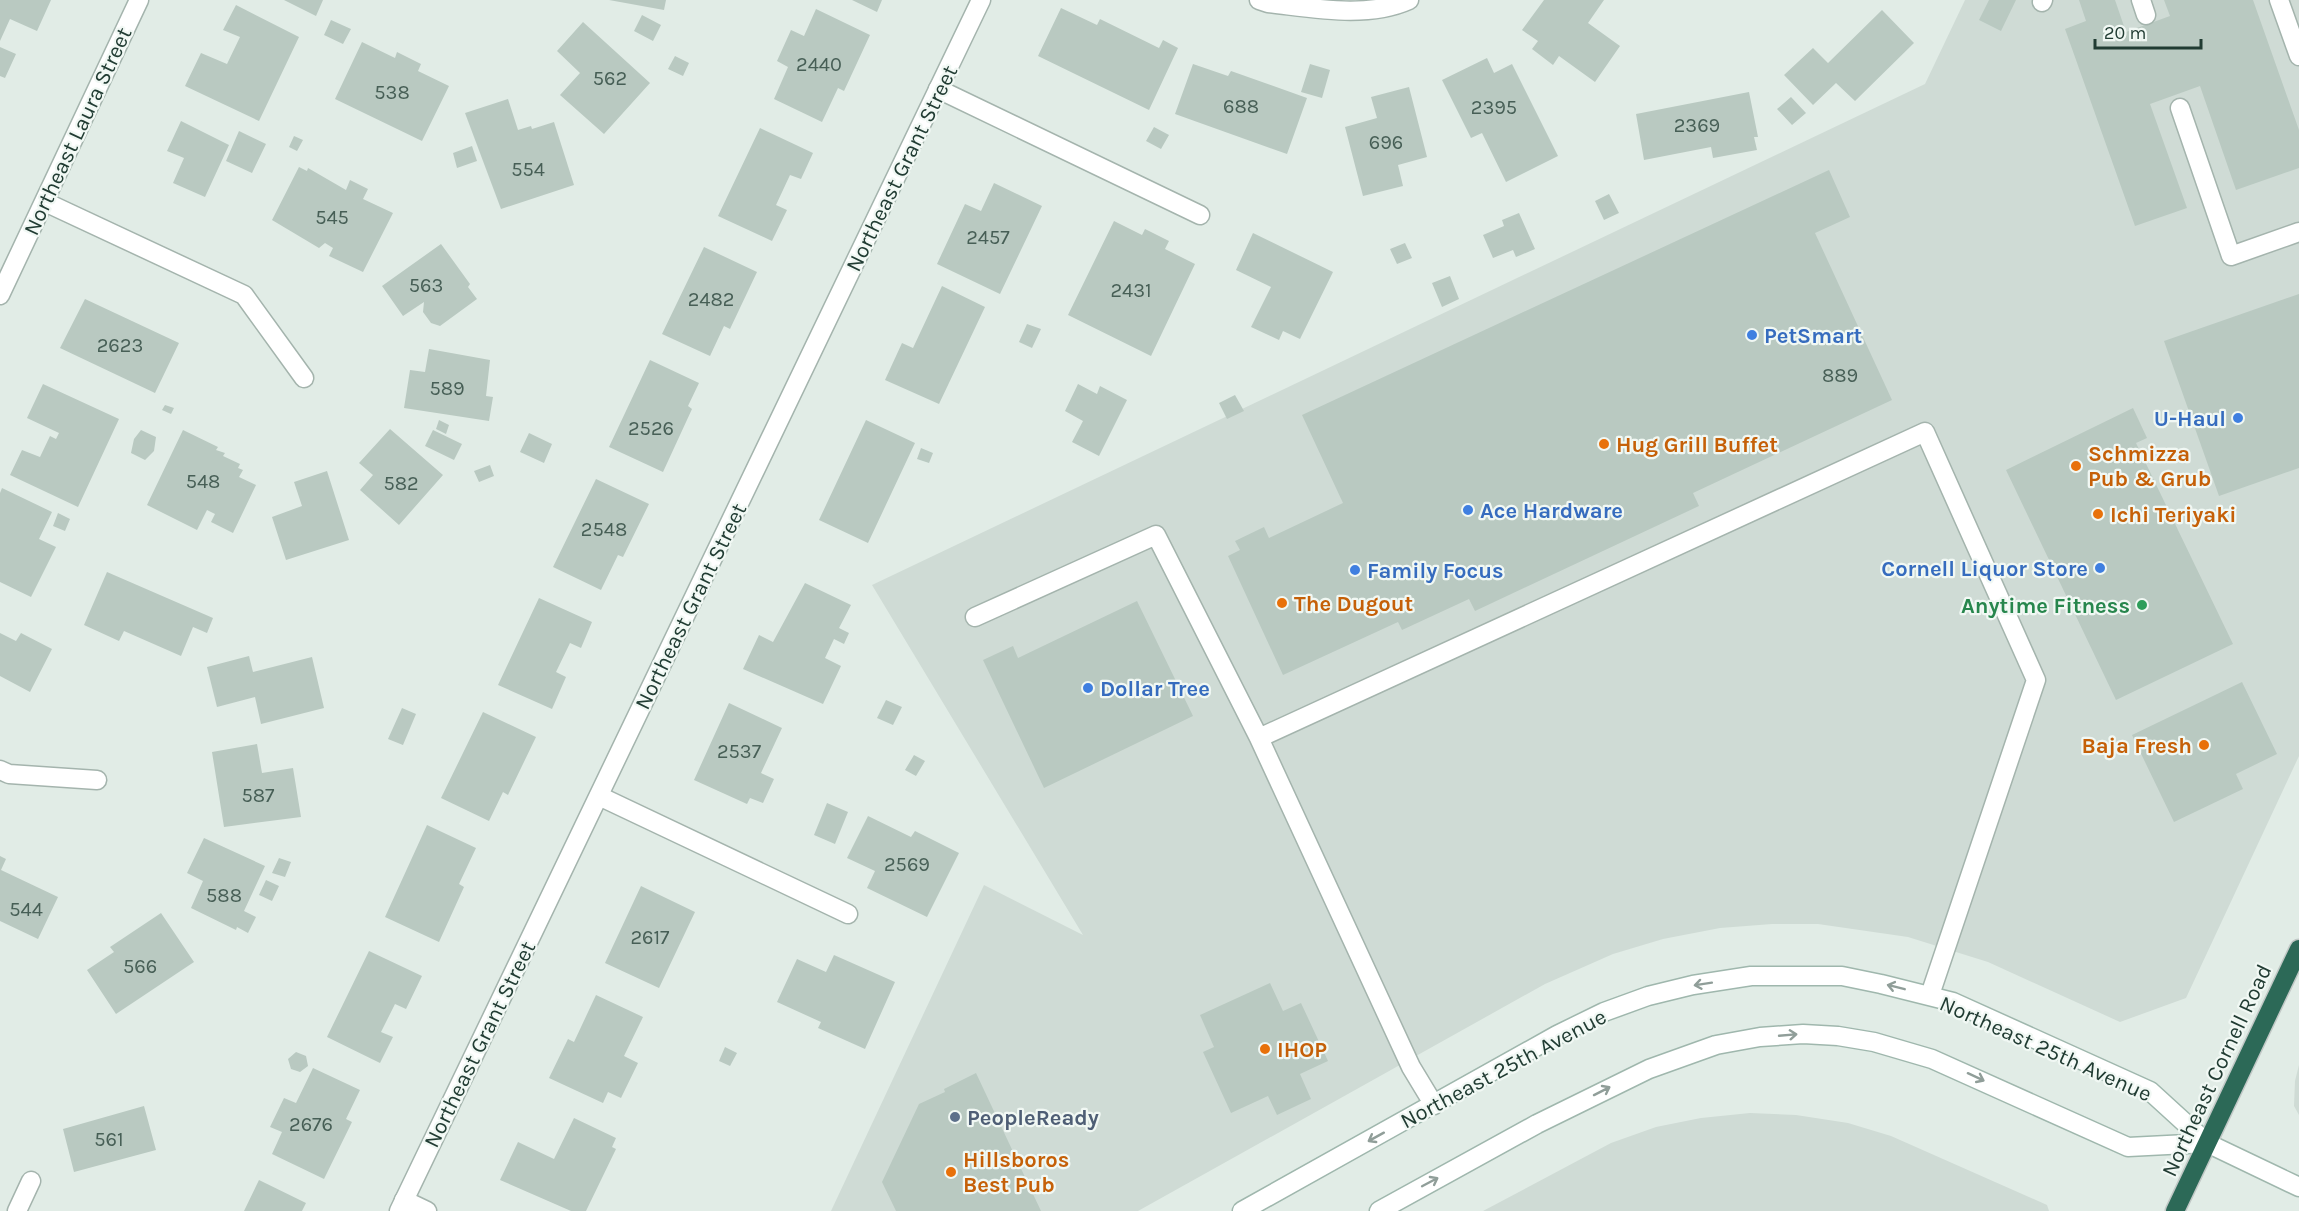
<svg xmlns="http://www.w3.org/2000/svg" width="2299" height="1211" font-family="Karla,sans-serif">
<rect width="100%" height="100%" fill="#e1ece6"/>
<!-- built -->
<path fill="#cfdbd5" d="M 1965,0 L 2299,0 L 2299,756 L 2186,998 L 2120,1022 L 1988,962 L 1908,937 L 1818,924 L 1772,924 L 1720,928 L 1663,939 L 1613,954 L 1545,984 L 1138,1211 L 831,1211 L 984,885 L 1083,935 L 872,585 L 1925,84 Z
M 2299,1065 L 2299,1115 L 2294,1106 L 2295,1081 Z
M 1750,1113 L 1796,1115 L 1848,1123 L 1891,1136 L 2047,1205 L 2049,1211 L 1483,1211 L 1611,1143 L 1656,1127 L 1701,1118 Z"/>
<!-- building -->
<path fill="#b9c9c1" d="M 0,0 L 51,0 L 37,31 L 10,19 L 0,41 Z
M 284,0 L 323,0 L 316,16 Z
M 609,0 L 666,0 L 664,10 Z
M 852,0 L 882,0 L 877,12 Z
M 1544,0 L 1604,0 L 1588,23 L 1620,46 L 1595,82 L 1559,56 L 1553,65 L 1532,49 L 1538,41 L 1522,30 Z
M 1989,0 L 2016,0 L 2001,31 L 1979,20 Z
M 2079,0 L 2115,0 L 2126,32 L 2170,16 L 2164,0 L 2253,0 L 2299,130 L 2299,168 L 2236,190 L 2200,86 L 2150,104 L 2187,208 L 2135,226 L 2065,29 L 2086,21 Z
M 236,5 L 299,37 L 259,121 L 185,86 L 201,53 L 227,64 L 240,37 L 223,30 Z
M 1061,8 L 1097,25 L 1100,19 L 1159,48 L 1163,40 L 1178,48 L 1149,110 L 1038,56 Z
M 816,9 L 870,35 L 844,91 L 838,88 L 822,122 L 774,99 L 788,67 L 777,61 L 791,30 L 804,36 Z
M 1882,10 L 1914,43 L 1855,101 L 1836,83 L 1813,105 L 1784,75 L 1813,48 L 1828,63 Z
M 642,15 L 661,25 L 653,41 L 634,31 Z
M 331,20 L 351,29 L 343,44 L 324,35 Z
M 583,22 L 650,83 L 604,134 L 560,95 L 580,73 L 557,51 Z
M 362,42 L 395,58 L 397,52 L 421,64 L 418,71 L 449,86 L 422,141 L 335,99 Z
M 0,47 L 16,54 L 5,78 L 0,76 Z
M 675,56 L 689,63 L 683,76 L 668,69 Z
M 1487,58 L 1494,73 L 1512,64 L 1558,156 L 1506,182 L 1482,133 L 1471,138 L 1442,80 Z
M 1193,64 L 1228,76 L 1231,71 L 1307,98 L 1287,154 L 1175,114 Z
M 1310,64 L 1330,70 L 1322,98 L 1301,92 Z
M 1409,87 L 1427,157 L 1398,165 L 1403,186 L 1363,196 L 1345,127 L 1377,118 L 1371,97 Z
M 1749,92 L 1758,137 L 1754,137 L 1757,150 L 1713,158 L 1711,147 L 1644,160 L 1636,114 Z
M 1791,97 L 1806,113 L 1792,125 L 1777,109 Z
M 508,99 L 518,130 L 531,126 L 532,129 L 554,122 L 574,185 L 501,209 L 465,113 Z
M 181,121 L 229,145 L 205,197 L 173,183 L 184,158 L 167,151 Z
M 1154,127 L 1169,135 L 1161,149 L 1146,141 Z
M 760,128 L 813,153 L 801,179 L 790,175 L 776,205 L 787,210 L 772,241 L 718,216 Z
M 239,131 L 266,144 L 252,173 L 226,161 Z
M 294,136 L 303,140 L 297,151 L 289,147 Z
M 472,146 L 477,161 L 457,168 L 453,153 Z
M 299,167 L 307,171 L 308,168 L 346,190 L 350,180 L 368,189 L 363,199 L 393,213 L 363,272 L 329,256 L 333,248 L 325,243 L 319,248 L 272,220 Z
M 1829,170 L 1850,217 L 1815,233 L 1892,400 L 1693,493 L 1699,506 L 1475,611 L 1469,599 L 1402,630 L 1398,622 L 1283,675 L 1228,556 L 1240,550 L 1235,541 L 1264,527 L 1269,538 L 1343,503 L 1302,415 Z
M 994,183 L 1042,206 L 1000,294 L 937,264 L 965,204 L 981,211 Z
M 1609,194 L 1619,213 L 1604,220 L 1595,201 Z
M 1519,213 L 1535,249 L 1516,257 L 1513,250 L 1493,258 L 1483,235 L 1504,226 L 1502,220 Z
M 1114,221 L 1142,235 L 1145,229 L 1169,241 L 1165,249 L 1195,264 L 1151,356 L 1068,315 Z
M 1253,233 L 1333,272 L 1300,339 L 1283,331 L 1279,340 L 1251,327 L 1271,287 L 1236,270 Z
M 1405,243 L 1412,258 L 1397,264 L 1390,249 Z
M 441,244 L 470,284 L 468,287 L 477,299 L 440,326 L 431,323 L 423,312 L 424,302 L 403,316 L 382,286 Z
M 704,247 L 757,272 L 730,329 L 724,326 L 710,356 L 662,334 Z
M 1450,276 L 1459,299 L 1442,307 L 1432,283 Z
M 942,286 L 985,307 L 939,404 L 885,380 L 902,343 L 913,348 Z
M 2299,294 L 2299,468 L 2219,496 L 2164,341 Z
M 85,299 L 179,343 L 155,393 L 60,348 Z
M 1027,324 L 1041,329 L 1032,348 L 1019,342 Z
M 429,349 L 490,360 L 486,396 L 493,397 L 489,421 L 404,408 L 410,370 L 425,372 Z
M 650,360 L 699,383 L 688,406 L 692,409 L 663,472 L 609,447 Z
M 43,384 L 119,419 L 78,507 L 10,475 L 22,450 L 40,457 L 50,436 L 56,439 L 59,433 L 27,418 Z
M 1078,384 L 1097,394 L 1100,386 L 1127,400 L 1099,456 L 1072,442 L 1083,421 L 1065,411 Z
M 1235,395 L 1244,411 L 1227,419 L 1219,403 Z
M 165,405 L 174,408 L 171,414 L 162,410 Z
M 2133,408 L 2147,438 L 2136,443 L 2233,644 L 2116,700 L 2006,470 Z
M 439,420 L 449,425 L 446,434 L 436,429 Z
M 866,420 L 915,443 L 868,543 L 819,520 Z
M 390,429 L 443,475 L 399,525 L 360,490 L 373,475 L 359,463 Z
M 141,430 L 156,437 L 154,451 L 145,460 L 131,453 L 134,439 Z
M 183,430 L 218,447 L 216,450 L 225,453 L 223,456 L 240,464 L 238,468 L 243,470 L 239,477 L 256,485 L 233,533 L 211,522 L 215,514 L 207,510 L 197,530 L 147,505 Z
M 433,430 L 462,444 L 454,460 L 425,446 Z
M 529,433 L 552,444 L 544,463 L 520,452 Z
M 921,448 L 933,453 L 929,463 L 917,459 Z
M 490,465 L 494,476 L 479,482 L 474,471 Z
M 327,471 L 349,540 L 286,560 L 272,517 L 302,506 L 294,482 Z
M 596,479 L 649,504 L 623,557 L 618,555 L 601,590 L 553,567 Z
M 2,488 L 52,512 L 39,539 L 56,547 L 31,597 L 0,582 L 0,493 Z
M 58,513 L 70,519 L 65,531 L 53,526 Z
M 107,572 L 213,618 L 207,633 L 193,627 L 181,656 L 124,631 L 119,641 L 84,625 Z
M 805,583 L 851,605 L 839,628 L 849,633 L 844,644 L 834,639 L 825,658 L 841,666 L 823,704 L 743,669 L 759,635 L 773,642 Z
M 539,598 L 592,622 L 581,648 L 570,643 L 556,672 L 566,677 L 552,709 L 498,685 Z
M 1137,601 L 1193,716 L 1044,788 L 983,660 L 1013,646 L 1018,658 Z
M 0,633 L 16,641 L 21,633 L 52,649 L 30,692 L 0,676 Z
M 249,656 L 253,672 L 312,657 L 324,708 L 261,724 L 255,697 L 217,707 L 207,667 Z
M 2242,682 L 2277,754 L 2236,774 L 2243,789 L 2174,822 L 2132,735 Z
M 886,700 L 902,707 L 893,725 L 877,718 Z
M 729,703 L 782,728 L 761,773 L 774,779 L 763,803 L 750,798 L 747,804 L 694,780 Z
M 402,708 L 416,714 L 403,745 L 388,739 Z
M 483,712 L 536,737 L 508,795 L 503,792 L 489,821 L 441,798 Z
M 257,744 L 262,773 L 293,768 L 301,817 L 224,827 L 212,752 Z
M 914,755 L 925,761 L 916,776 L 905,770 Z
M 827,803 L 848,812 L 835,844 L 814,835 Z
M 868,816 L 911,837 L 915,831 L 959,853 L 927,917 L 867,888 L 875,871 L 847,858 Z
M 427,825 L 476,848 L 459,884 L 464,887 L 439,942 L 385,917 Z
M 204,838 L 265,866 L 244,911 L 256,917 L 248,933 L 237,927 L 236,930 L 191,908 L 203,881 L 187,873 Z
M 0,856 L 6,859 L 1,870 L 58,897 L 38,939 L 0,921 Z
M 279,858 L 291,862 L 285,877 L 272,873 Z
M 266,880 L 279,886 L 272,901 L 259,895 Z
M 641,886 L 695,912 L 659,988 L 605,963 Z
M 161,913 L 194,962 L 116,1014 L 87,970 L 114,952 L 110,947 Z
M 369,951 L 422,976 L 406,1009 L 395,1004 L 381,1032 L 393,1037 L 380,1063 L 327,1037 Z
M 834,955 L 895,982 L 865,1049 L 818,1028 L 821,1022 L 777,1002 L 797,959 L 826,972 Z
M 1270,983 L 1283,1011 L 1301,1003 L 1328,1061 L 1300,1074 L 1311,1099 L 1277,1115 L 1268,1096 L 1231,1113 L 1203,1052 L 1214,1047 L 1200,1015 Z
M 596,995 L 643,1017 L 624,1056 L 638,1063 L 621,1098 L 608,1092 L 603,1103 L 549,1078 L 568,1039 L 574,1042 Z
M 725,1047 L 737,1053 L 730,1066 L 719,1061 Z
M 296,1052 L 306,1056 L 308,1066 L 300,1072 L 291,1069 L 288,1059 Z
M 313,1068 L 360,1090 L 346,1119 L 352,1122 L 324,1179 L 272,1154 L 282,1132 L 270,1127 L 284,1098 L 296,1103 Z
M 976,1073 L 1041,1211 L 896,1211 L 882,1182 L 919,1104 L 945,1092 L 944,1089 Z
M 144,1106 L 156,1150 L 74,1172 L 63,1129 Z
M 574,1118 L 616,1138 L 612,1147 L 616,1149 L 586,1211 L 571,1211 L 500,1180 L 518,1142 L 554,1159 Z
M 259,1180 L 306,1203 L 302,1211 L 244,1211 Z"/>
<g fill="none" stroke-linecap="round" stroke-linejoin="round">
<!-- lane casing -->
<g stroke="#a4b4ad" stroke-width="21">
<path id="lane" d="M 2141,0 L 2146,15
M 2279,0 L 2299,56
M 2042,2 L 2043,0
M 938,89 L 1200,215
M 2180,108 L 2231,256 L 2299,232
M 975,617 L 1156,535 L 1259,738 L 1411,1067 L 1434,1105
M 1259,738 L 1925,432 L 2036,680 L 1930,995
M 599,796 L 848,914
M 404,1200 L 427,1211
M 17,1211 L 31,1181"/>
</g>
<!-- street casing -->
<g stroke="#a4b4ad" stroke-width="21">
<path id="street" d="M 1259,0 L 1268,3 C 1313,8 1367,19 1409,0
M 45,202 L 244,295 L 304,378
M 0,295 L 139,0
M 0,770 L 9,774 L 97,780
M 399,1211 L 981,0"/>
</g>
<!-- secondary casing -->
<g stroke="#9fb7ad" stroke-width="21">
<path id="secondary" d="M 1242,1211 L 1557,1035 L 1604,1012 L 1648,996 L 1693,985 L 1751,976 L 1842,976 L 1881,984 L 1953,1002 L 2150,1091 L 2207,1143 L 2299,1187
M 1379,1211 L 1537,1124 L 1649,1069 L 1716,1045 L 1760,1037 L 1803,1034 L 1838,1036 L 1874,1042 L 1932,1059 L 2128,1147 L 2207,1143"/>
</g>
<!-- highway casing -->
<g stroke="#c1c8c6" stroke-width="21">
<path id="highway" d="M 2175,1211 L 2299,949"/>
</g>
<!-- lane -->
<use href="#lane" stroke="#fff" stroke-width="18"/>
<!-- street -->
<use href="#street" stroke="#fff" stroke-width="18"/>
<!-- secondary -->
<use href="#secondary" stroke="#fff" stroke-width="18"/>
<!-- highway -->
<use href="#highway" stroke="#2c6957" stroke-width="18"/>
</g>
<!-- one-way arrows -->
<defs><path id="oneway-shaft" d="M-6 0H5M1.5-3L5.5 0L1.5 3" fill="none" stroke-width="1.6" stroke-linecap="round" stroke-linejoin="round" transform="scale(1.5)"/></defs>
<g stroke="#909e99">
<use href="#oneway-shaft" transform="translate(1703 984) rotate(171)"/>
<use href="#oneway-shaft" transform="translate(1896 987) rotate(-166)"/>
<use href="#oneway-shaft" transform="translate(1788 1035) rotate(-5)"/>
<use href="#oneway-shaft" transform="translate(1976 1077) rotate(25)"/>
<use href="#oneway-shaft" transform="translate(1602 1091) rotate(-27)"/>
<use href="#oneway-shaft" transform="translate(1376 1137) rotate(151)"/>
<use href="#oneway-shaft" transform="translate(1430 1182) rotate(-28)"/>
</g>
<!-- markers -->
<g fill="#3f7fe0" stroke="#f1f8f4" stroke-width="2">
<circle cx="1752" cy="335" r="6"/>
<circle cx="2238" cy="418" r="6"/>
<circle cx="1468" cy="510" r="6"/>
<circle cx="2100" cy="568" r="6"/>
<circle cx="1355" cy="570" r="6"/>
<circle cx="1088" cy="688" r="6"/>
</g>
<g fill="#e8710a" stroke="#f1f8f4" stroke-width="2">
<circle cx="1604" cy="444" r="6"/>
<circle cx="2076" cy="466" r="6"/>
<circle cx="2098" cy="514" r="6"/>
<circle cx="1282" cy="603" r="6"/>
<circle cx="2204" cy="745" r="6"/>
<circle cx="1265" cy="1049" r="6"/>
<circle cx="951" cy="1172" r="6"/>
</g>
<circle fill="#2e9e5b" stroke="#f1f8f4" stroke-width="2" cx="2142" cy="605" r="6"/>
<circle fill="#5c6f8a" stroke="#f1f8f4" stroke-width="2" cx="955" cy="1117" r="6"/>
<g text-anchor="middle" stroke-width="4.5" stroke-linejoin="round" paint-order="stroke">
<!-- number labels -->
<g font-size="20" fill="#475f56">
<text x="819" y="71">2440</text>
<text x="610" y="85">562</text>
<text x="392" y="99">538</text>
<text x="1241" y="113">688</text>
<text x="1494" y="114">2395</text>
<text x="1697" y="132">2369</text>
<text x="1386" y="149">696</text>
<text x="528" y="176">554</text>
<text x="332" y="224">545</text>
<text x="988" y="244">2457</text>
<text x="426" y="292">563</text>
<text x="1131" y="297">2431</text>
<text x="711" y="306">2482</text>
<text x="120" y="352">2623</text>
<text x="1840" y="382">889</text>
<text x="447" y="395">589</text>
<text x="651" y="435">2526</text>
<text x="203" y="488">548</text>
<text x="401" y="490">582</text>
<text x="604" y="536">2548</text>
<text x="739" y="758">2537</text>
<text x="258" y="802">587</text>
<text x="907" y="871">2569</text>
<text x="224" y="902">588</text>
<text x="26" y="916">544</text>
<text x="650" y="944">2617</text>
<text x="140" y="973">566</text>
<text x="311" y="1131">2676</text>
<text x="109" y="1146">561</text>
</g>
<!-- street labels -->
<g font-size="22" fill="#213c33" stroke="#f1f8f4">
<text transform="translate(77 131) rotate(-65)" y="8">Northeast Laura Street</text>
<text transform="translate(901 168) rotate(-64)" y="8">Northeast Grant Street</text>
<text transform="translate(690 606) rotate(-64)" y="8">Northeast Grant Street</text>
<text transform="translate(479 1044) rotate(-64)" y="8">Northeast Grant Street</text>
<text transform="translate(2046 1048) rotate(24)" y="8">Northeast 25th Avenue</text>
<text transform="translate(1503 1068) rotate(-28)" y="8">Northeast 25th Avenue</text>
<text transform="translate(2216 1070) rotate(-65)" y="8">Northeast Cornell Road</text>
</g>
<!-- shop labels -->
<g font-size="22" font-weight="bold" fill="#366cbe" stroke="#f1f8f4" text-anchor="start">
<text x="1764" y="343">PetSmart</text>
<text x="2226" y="426" text-anchor="end">U-Haul</text>
<text x="1480" y="518">Ace Hardware</text>
<text x="2088" y="576" text-anchor="end">Cornell Liquor Store</text>
<text x="1367" y="578">Family Focus</text>
<text x="1100" y="696">Dollar Tree</text>
</g>
<!-- food labels -->
<g font-size="22" font-weight="bold" fill="#c56008" stroke="#f1f8f4" text-anchor="start">
<text x="1616" y="452">Hug Grill Buffet</text>
<text x="2088" y="461">Schmizza<tspan x="2088" dy="25">Pub &amp; Grub</tspan></text>
<text x="2110" y="522">Ichi Teriyaki</text>
<text x="1294" y="611">The Dugout</text>
<text x="2192" y="753" text-anchor="end">Baja Fresh</text>
<text x="1277" y="1057">IHOP</text>
<text x="963" y="1167">Hillsboros<tspan x="963" dy="25">Best Pub</tspan></text>
</g>
<!-- leisure labels -->
<g font-size="22" font-weight="bold" fill="#27864d" stroke="#f1f8f4" text-anchor="end">
<text x="2130" y="613">Anytime Fitness</text>
</g>
<!-- service labels -->
<g font-size="22" font-weight="bold" fill="#4e5e75" stroke="#f1f8f4" text-anchor="start">
<text x="967" y="1125">PeopleReady</text>
</g>
</g>
<!-- scale -->
<path d="M2095 39v9h106v-9" fill="none" stroke="#213c33" stroke-width="3"/>
<text x="2104" y="39" font-size="18" fill="#213c33" stroke="#f1f8f4" stroke-width="4.5" paint-order="stroke">20 m</text>
</svg>
